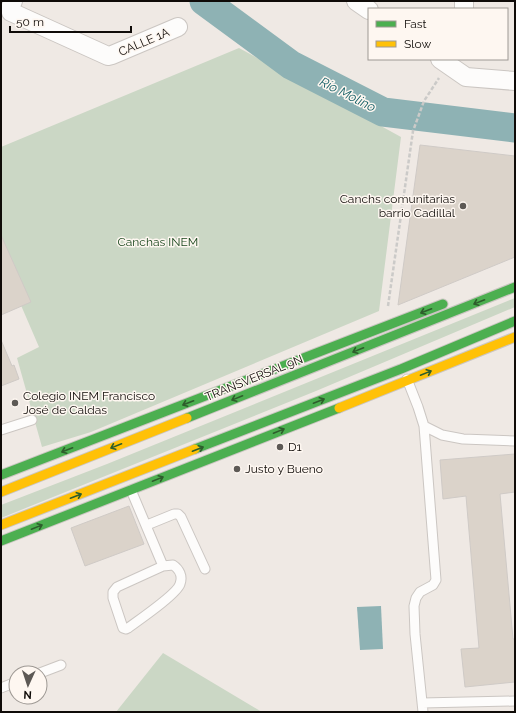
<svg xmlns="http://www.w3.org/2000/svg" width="516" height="713" font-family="Raleway,sans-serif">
<rect width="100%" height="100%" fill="#efe9e4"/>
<!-- green -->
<path fill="#cbd7c5" d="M 239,48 L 401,137 L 379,311 L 91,432 L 42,447 L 17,358 L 39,347 L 1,259 L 1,147 Z
M 515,298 L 515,307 L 316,391 L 1,518 L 1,505 L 107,464 Z
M 163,653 L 262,712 L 116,712 Z"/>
<!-- water -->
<path fill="#8eb2b4" d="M 381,606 L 383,649 L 360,650 L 357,607 Z"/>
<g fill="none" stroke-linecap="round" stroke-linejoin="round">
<!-- river -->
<path stroke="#8eb2b4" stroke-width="29" d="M 204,1 L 291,65 L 383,112 L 515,128"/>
</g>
<!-- building -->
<path fill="#dbd3ca" stroke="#cfcac6" d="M 420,145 L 515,156 L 515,257 L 398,305 Z
M 1,235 L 31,302 L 1,315 Z
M 1,340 L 12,366 L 14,365 L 19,379 L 1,386 Z
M 515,454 L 515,492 L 500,494 L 513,639 L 515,639 L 515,682 L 465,687 L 461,649 L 479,648 L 466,496 L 443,499 L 440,460 Z
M 129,506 L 144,544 L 85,566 L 71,528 Z"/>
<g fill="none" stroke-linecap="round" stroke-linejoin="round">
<!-- lane casing -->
<g stroke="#cbc6c2" stroke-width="11">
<path id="lane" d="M 407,379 L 418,407 L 424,426 L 436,580 L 433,585 L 420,592 L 416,598 L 414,606 L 415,634 L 423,712
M 424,426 L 442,435 L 463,439 L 515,441
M 1,430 L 32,420
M 131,490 L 163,566
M 147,525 L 174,514 L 178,514 L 181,517 L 205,569
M 173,565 C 179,569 183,576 180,584 C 177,594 139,620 128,628 L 126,629 L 123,628 L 113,598 L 113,592 L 117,587 L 163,566 Z
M 40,673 L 61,665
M 1,688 L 16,682
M 422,703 L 515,701"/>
</g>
<!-- street casing -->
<g stroke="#cbc6c2" stroke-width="20">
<path id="street" d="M 13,1 L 10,8 L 11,12 L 108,56 L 112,55 L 178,27
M 356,1 L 369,10
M 464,1 L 464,9
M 440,59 L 466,77 L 515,81"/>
</g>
<!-- fast casing -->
<g stroke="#cbc6c2" stroke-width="11">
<path id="fast" d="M 187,418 L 515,287
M 195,449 L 401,369 L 515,321
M 1,475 L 443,304
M 1,541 L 339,408"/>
</g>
<!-- slow casing -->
<g stroke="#cbc6c2" stroke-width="11">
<path id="slow" d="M 339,408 L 515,337
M 1,492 L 187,418
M 1,525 L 195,449"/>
</g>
<!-- path -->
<path stroke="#cbcac8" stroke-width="2.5" stroke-dasharray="4 2" stroke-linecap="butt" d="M 388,306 L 413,131 L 424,101 L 439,78"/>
<!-- lane -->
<use href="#lane" stroke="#fdfcfb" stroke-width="9"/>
<!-- street -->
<use href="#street" stroke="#fdfcfb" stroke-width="18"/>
<!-- fast -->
<use href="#fast" stroke="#4caf50" stroke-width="9"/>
<!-- slow -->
<use href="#slow" stroke="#ffc107" stroke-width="9"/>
</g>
<!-- one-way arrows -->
<defs><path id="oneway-shaft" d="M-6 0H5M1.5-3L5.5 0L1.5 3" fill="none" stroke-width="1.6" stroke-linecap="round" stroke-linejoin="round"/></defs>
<g stroke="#2e5d2c">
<use href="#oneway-shaft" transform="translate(479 302) rotate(158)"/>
<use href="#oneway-shaft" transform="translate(426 311) rotate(159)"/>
<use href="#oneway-shaft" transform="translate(358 350) rotate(158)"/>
<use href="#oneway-shaft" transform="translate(426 373) rotate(-22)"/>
<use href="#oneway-shaft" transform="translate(237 398) rotate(158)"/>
<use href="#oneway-shaft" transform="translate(319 401) rotate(-21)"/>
<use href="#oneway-shaft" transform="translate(188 403) rotate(159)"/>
<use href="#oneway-shaft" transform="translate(279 431) rotate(-22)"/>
<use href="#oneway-shaft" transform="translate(116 446) rotate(158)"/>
<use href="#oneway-shaft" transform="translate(198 449) rotate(-21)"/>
<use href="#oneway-shaft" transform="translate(67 450) rotate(159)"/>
<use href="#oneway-shaft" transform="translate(158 479) rotate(-22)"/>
<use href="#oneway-shaft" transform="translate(76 496) rotate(-21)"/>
<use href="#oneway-shaft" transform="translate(37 527) rotate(-22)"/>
</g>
<!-- markers -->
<g fill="#5d5955" stroke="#fef7f1" stroke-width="1.5">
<circle cx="463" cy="206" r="4"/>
<circle cx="15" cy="403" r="4"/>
<circle cx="280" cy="447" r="4"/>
<circle cx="237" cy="469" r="4"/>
</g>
<g text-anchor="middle" stroke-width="3" stroke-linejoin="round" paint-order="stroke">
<!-- street labels -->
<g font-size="12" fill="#0f0b08" stroke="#fef7f1">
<text transform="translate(144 42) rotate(-23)" y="4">CALLE 1A</text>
<text transform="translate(254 378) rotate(-22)" y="4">TRANSVERSAL 9N</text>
</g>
<!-- poi labels -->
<g font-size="12" fill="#0f0b08" stroke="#fef7f1" text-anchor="start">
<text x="455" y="203" text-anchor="end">Canchs comunitarias<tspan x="455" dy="14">barrio Cadillal</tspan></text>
<text x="23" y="400">Colegio INEM Francisco<tspan x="23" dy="14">José de Caldas</tspan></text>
<text x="288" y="451">D1</text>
<text x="245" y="473">Justo y Bueno</text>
</g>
<!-- park labels -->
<g font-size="12" fill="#17451a" stroke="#fef7f1">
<text x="158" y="246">Canchas INEM</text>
</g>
<!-- water labels -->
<g font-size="13" font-style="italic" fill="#125e65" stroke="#fef7f1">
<text transform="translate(348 94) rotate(27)" y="5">Río Molino</text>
</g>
</g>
<!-- border -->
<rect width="516" height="713" fill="none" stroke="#0f0b08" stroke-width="4"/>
<!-- legend -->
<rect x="368" y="8" width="140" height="52" fill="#fef7f1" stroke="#9e9994"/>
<rect x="376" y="21" width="20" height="6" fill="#4caf50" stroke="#9e9994"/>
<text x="404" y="28" font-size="12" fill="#0f0b08">Fast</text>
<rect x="376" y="41" width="20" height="6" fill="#ffc107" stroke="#9e9994"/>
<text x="404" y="48" font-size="12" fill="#0f0b08">Slow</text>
<!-- north arrow -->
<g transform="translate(28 685) rotate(183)"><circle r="19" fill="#fef7f1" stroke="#9e9994"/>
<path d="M0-3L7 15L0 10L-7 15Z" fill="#5d5955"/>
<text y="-6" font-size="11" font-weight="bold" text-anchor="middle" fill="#0f0b08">N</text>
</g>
<!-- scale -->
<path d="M10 26v6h121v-6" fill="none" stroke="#0f0b08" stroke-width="2"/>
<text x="16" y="26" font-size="12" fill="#0f0b08" stroke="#fef7f1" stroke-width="3" paint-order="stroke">50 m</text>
</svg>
